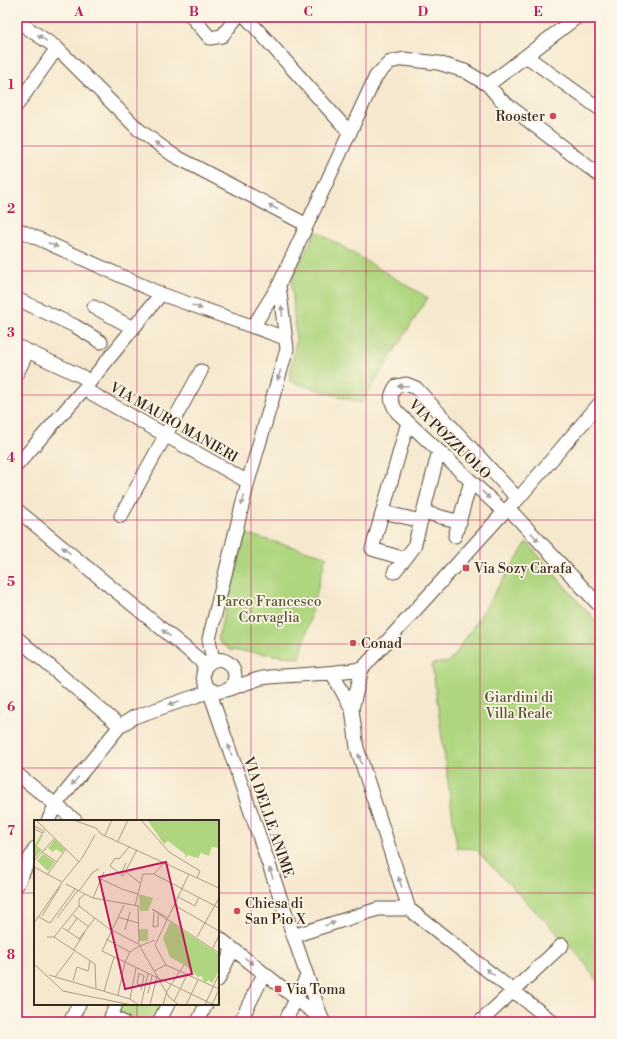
<svg xmlns="http://www.w3.org/2000/svg" width="617" height="1039" font-family="'Libre Bodoni',serif">
<rect width="100%" height="100%" fill="#fcf5e5"/>
<filter id="ink" filterUnits="userSpaceOnUse"><feTurbulence type="fractalNoise" baseFrequency=".025" numOctaves="2"/><feDisplacementMap in="SourceGraphic" scale="8" xChannelSelector="R" yChannelSelector="G"/><feConvolveMatrix kernelMatrix="1 2 1 2 8 2 1 2 1" color-interpolation-filters="sRGB"/></filter>
<filter id="wash" filterUnits="userSpaceOnUse"><feTurbulence type="fractalNoise" baseFrequency=".012" numOctaves="4" result="noise"/><feDisplacementMap in="SourceGraphic" scale="16" xChannelSelector="R" yChannelSelector="G"/><feGaussianBlur stdDeviation="0.9" result="paint"/><feColorMatrix in="noise" values="0 0 0 0 0 0 0 0 0 0 0 0 0 0 0 0 0 1.4 0 .05"/><feComposite in="paint" operator="in"/></filter>
<g filter="url(#wash)">
<rect width="100%" height="100%" fill="#f6e8ce"/>
<!-- green -->
<path fill="#afd67f" stroke="#75804e" d="M 316,231 L 428,298 L 361,403 L 289,381 L 296,341 L 292,286 L 293,277 Z
M 246,534 L 326,556 L 300,658 L 230,650 L 220,643 L 218,637 Z
M 527,542 L 581,605 L 600,624 L 600,986 L 582,959 L 475,849 L 457,848 L 432,664 L 448,662 L 455,655 Z
M 120,1004 L 163,1004 L 154,1022 L 134,1022 L 116,1014 Z"/>
</g>
<g filter="url(#ink)">
<g fill="none" stroke-linecap="round" stroke-linejoin="round">
<!-- minor casing -->
<g stroke="#574638" stroke-width="15">
<path id="minor" d="M 192,17 L 210,38 L 222,36 L 237,17
M 246,17 L 350,133
M 17,21 L 57,48 L 139,130 L 173,155 L 307,225
M 526,56 L 600,109
M 488,85 L 500,99 L 600,176
M 17,105 L 57,48
M 17,229 L 161,294 L 285,338
M 17,299 L 75,326 L 101,342
M 94,307 L 133,328
M 253,327 L 279,285 L 376,76 L 390,62 L 404,59 L 438,63 L 465,71 L 488,85 L 577,17
M 17,346 L 83,377 L 89,382
M 17,373 L 28,351
M 84,389 L 248,482
M 408,422 L 372,549 L 405,559 L 414,547 L 439,451
M 17,465 L 84,389 L 161,294
M 508,508 L 600,606
M 17,510 L 200,660 L 205,668
M 383,512 L 421,521
M 423,512 L 460,522
M 504,512 L 397,412 C 390,401 389,397 396,386 L 406,384 L 416,388 L 518,499
M 121,516 L 201,371
M 455,536 L 471,481
M 394,572 L 405,559
M 17,638 L 120,726
M 213,661 L 209,639 L 248,482 L 287,349 L 279,285
M 332,673 L 352,709
M 231,687 C 244,668 221,650 207,665 C 199,674 204,689 216,692 C 223,693 252,680 262,678 C 274,676 287,676 299,675 C 320,674 341,672 362,669
M 212,690 L 211,696 L 323,1022
M 17,774 L 76,821
M 48,821 L 56,804 L 120,726 L 134,717 L 205,693 L 208,687
M 17,885 L 35,848
M 293,936 L 378,909 L 409,909
M 218,937 L 323,1020
M 218,980 L 233,949
M 116,1004 L 111,1017 L 123,1022
M 70,1022 L 79,1004
M 159,1022 L 168,1004
M 198,1022 L 206,1004
M 240,1022 L 264,974
M 285,1022 L 307,976
M 480,1022 L 562,945
M 553,1022 L 409,909 L 357,748 L 352,709 L 362,669 L 504,512 L 518,499 L 600,403"/>
</g>
<!-- minor -->
<use href="#minor" stroke="#fff" stroke-width="13"/>
</g>
<!-- one-way arrows -->
<defs><path id="oneway-solid" d="M-6-.8H1V-3.2L6.5 0L1 3.2V.8H-6Z"/></defs>
<g fill="#a79f9a">
<use href="#oneway-solid" transform="translate(42 38) rotate(-145)"/>
<use href="#oneway-solid" transform="translate(159 145) rotate(-144)"/>
<use href="#oneway-solid" transform="translate(273 207) rotate(-152)"/>
<use href="#oneway-solid" transform="translate(53 245) rotate(24)"/>
<use href="#oneway-solid" transform="translate(197 307) rotate(20)"/>
<use href="#oneway-solid" transform="translate(282 311) rotate(-96)"/>
<use href="#oneway-solid" transform="translate(279 375) rotate(106)"/>
<use href="#oneway-solid" transform="translate(403 386) rotate(178)"/>
<use href="#oneway-solid" transform="translate(486 495) rotate(44)"/>
<use href="#oneway-solid" transform="translate(243 500) rotate(104)"/>
<use href="#oneway-solid" transform="translate(535 537) rotate(47)"/>
<use href="#oneway-solid" transform="translate(66 550) rotate(-141)"/>
<use href="#oneway-solid" transform="translate(166 633) rotate(-141)"/>
<use href="#oneway-solid" transform="translate(174 703) rotate(161)"/>
<use href="#oneway-solid" transform="translate(230 750) rotate(-109)"/>
<use href="#oneway-solid" transform="translate(360 759) rotate(-108)"/>
<use href="#oneway-solid" transform="translate(75 781) rotate(130)"/>
<use href="#oneway-solid" transform="translate(271 873) rotate(-109)"/>
<use href="#oneway-solid" transform="translate(400 882) rotate(-108)"/>
<use href="#oneway-solid" transform="translate(330 924) rotate(-17)"/>
<use href="#oneway-solid" transform="translate(249 961) rotate(38)"/>
<use href="#oneway-solid" transform="translate(490 972) rotate(-142)"/>
</g>
</g>
<!-- grid -->
<path fill="none" stroke="#c2185b" stroke-width="1" stroke-opacity="0.55" d="M 137,17 L 137,821M 251,17 L 251,1022M 366,17 L 366,1022M 480,17 L 480,1022M 17,146 L 600,146M 17,271 L 600,271M 17,395 L 600,395M 17,520 L 600,520M 17,644 L 600,644M 17,768 L 600,768M 17,893 L 35,893M 218,893 L 600,893M 137,1004 L 137,1022"/>
<!-- markers -->
<g fill="#d1495b" stroke="#fcf5e5" stroke-width="1.5">
<circle cx="553" cy="116" r="4"/>
<rect x="462" y="564" width="8" height="8" rx="2"/>
<circle cx="353" cy="643" r="4"/>
<circle cx="237" cy="911" r="4"/>
<rect x="274" y="985" width="8" height="8" rx="2"/>
</g>
<g text-anchor="middle" stroke-width="3.5" stroke-linejoin="round" paint-order="stroke">
<!-- poi labels -->
<g font-size="14" fill="#3b2a1e" stroke="#fcf5e5" text-anchor="start">
<text x="545" y="121" text-anchor="end">Rooster</text>
<text x="474" y="573">Via Sozy Carafa</text>
<text x="361" y="648">Conad</text>
<text x="245" y="908">Chiesa di<tspan x="245" dy="16">San Pio X</tspan></text>
<text x="286" y="994">Via Toma</text>
</g>
<!-- street labels -->
<g font-size="14" fill="#3b2a1e" stroke="#fcf5e5">
<text transform="translate(174 422) rotate(30)" y="5">VIA MAURO MANIERI</text>
<text transform="translate(450 439) rotate(44)" y="5">VIA POZZUOLO</text>
<text transform="translate(269 817) rotate(71)" y="5">VIA DELLE ANIME</text>
</g>
<!-- park labels -->
<g font-size="14" fill="#585536" stroke="#fcf5e5">
<text x="269" y="606">Parco Francesco<tspan x="269" dy="16">Corvaglia</tspan></text>
<text x="519" y="702">Giardini di<tspan x="519" dy="16">Villa Reale</tspan></text>
</g>
</g>
<!-- overview -->
<g transform="translate(34 820)">
<rect width="185" height="185" fill="#f6e8ce"/>
<path d="M 109,0 L 185,0 L 185,28 L 178,27 L 175,36 L 167,33 L 164,38 L 153,35 L 151,39 L 151,34 L 134,21 L 130,24 L 114,1 ZM 7,14 L 9,15 L 3,26 L 8,30 L 0,39 L 0,27 ZM 21,19 L 31,29 L 28,33 L 22,29 L 19,32 L 14,28 ZM 9,34 L 21,42 L 14,51 L 3,41 ZM 105,74 L 119,78 L 114,91 L 106,91 ZM 136,102 L 185,134 L 185,151 L 178,163 L 175,160 L 172,162 L 169,161 L 168,156 L 164,157 L 152,146 L 136,137 L 129,118 ZM 105,109 L 114,109 L 114,121 L 105,121 Z" fill="#afd67f"/>
<path fill="none" stroke="#ab9c88" stroke-width="1" d="M 2,0 L 45,42M 39,0 L 62,8 L 67,14 L 185,68M 107,0 L 135,32 L 166,51 L 163,58M 0,6 L 10,11 L 9,13 L 0,9M 71,15 L 78,0M 84,21 L 94,0M 95,27 L 85,39 L 81,38 L 76,46 L 89,56 L 103,30M 8,32 L 23,42M 0,41 L 21,18M 0,47 L 28,62M 92,52 L 106,63M 87,54 L 92,43M 120,54 L 185,88M 155,54 L 121,125 L 132,145 L 185,169M 13,55 L 32,29M 67,59 L 88,69 L 104,74M 32,64 L 51,74 L 45,79 L 45,86 L 74,108 L 104,124M 45,71 L 59,52 L 65,49M 51,74 L 59,78 L 105,86M 144,77 L 161,86 L 165,77M 59,78 L 70,52M 90,85 L 68,131 L 178,184M 104,85 L 105,123M 140,85 L 185,111M 101,86 L 109,54 L 120,54 L 130,43M 120,92 L 119,107 L 124,106 L 124,95M 39,95 L 55,107M 8,96 L 26,67M 5,97 L 16,103 L 41,69M 84,97 L 104,103M 23,98 L 44,70M 133,99 L 185,133M 133,100 L 118,89 L 134,98M 0,103 L 29,61 L 48,38 L 61,15M 29,108 L 47,120M 91,110 L 96,92M 34,111 L 43,98M 13,117 L 20,117 L 61,144 L 62,168M 20,117 L 45,86M 163,117 L 185,78M 45,119 L 61,98M 72,119 L 96,132M 104,123 L 135,177 L 145,185M 106,126 L 121,120M 179,128 L 185,115M 39,131 L 51,112M 0,144 L 29,171 L 98,185M 120,151 L 132,145M 15,155 L 96,179 L 105,185M 21,157 L 40,132M 39,161 L 43,147 L 54,151 L 56,141M 107,170 L 110,156 L 105,153 L 103,164 L 108,165M 70,171 L 80,137M 114,173 L 118,156M 84,175 L 91,142 L 96,132 L 105,126M 96,179 L 102,148M 140,181 L 153,155M 107,185 L 114,154M 116,185 L 123,156M 129,185 L 133,171 L 150,145M 152,185 L 164,160M 171,185 L 185,154M 178,185 L 185,169"/>
<path fill="#c2185b" fill-opacity="0.15" stroke="#c2185b" stroke-width="2" d="M 132,42 L 158,154 L 91,169 L 65,57 Z"/>
<rect width="185" height="185" fill="none" stroke="#3b2a1e" stroke-width="2"/>
</g>
<!-- margin -->
<rect width="617" height="1039" fill="none" stroke="#fcf5e5" stroke-width="44"/>
<rect x="22" y="22" width="573" height="995" fill="none" stroke="#c2185b" stroke-width="1.5"/>
<g font-size="13" text-anchor="middle" font-weight="bold" fill="#c2185b">
<text x="79" y="16">A</text>
<text x="194" y="16">B</text>
<text x="308" y="16">C</text>
<text x="423" y="16">D</text>
<text x="538" y="16">E</text>
<text x="11" y="89">1</text>
<text x="11" y="213">2</text>
<text x="11" y="337">3</text>
<text x="11" y="462">4</text>
<text x="11" y="586">5</text>
<text x="11" y="711">6</text>
<text x="11" y="835">7</text>
<text x="11" y="959">8</text>
</g>
</svg>
